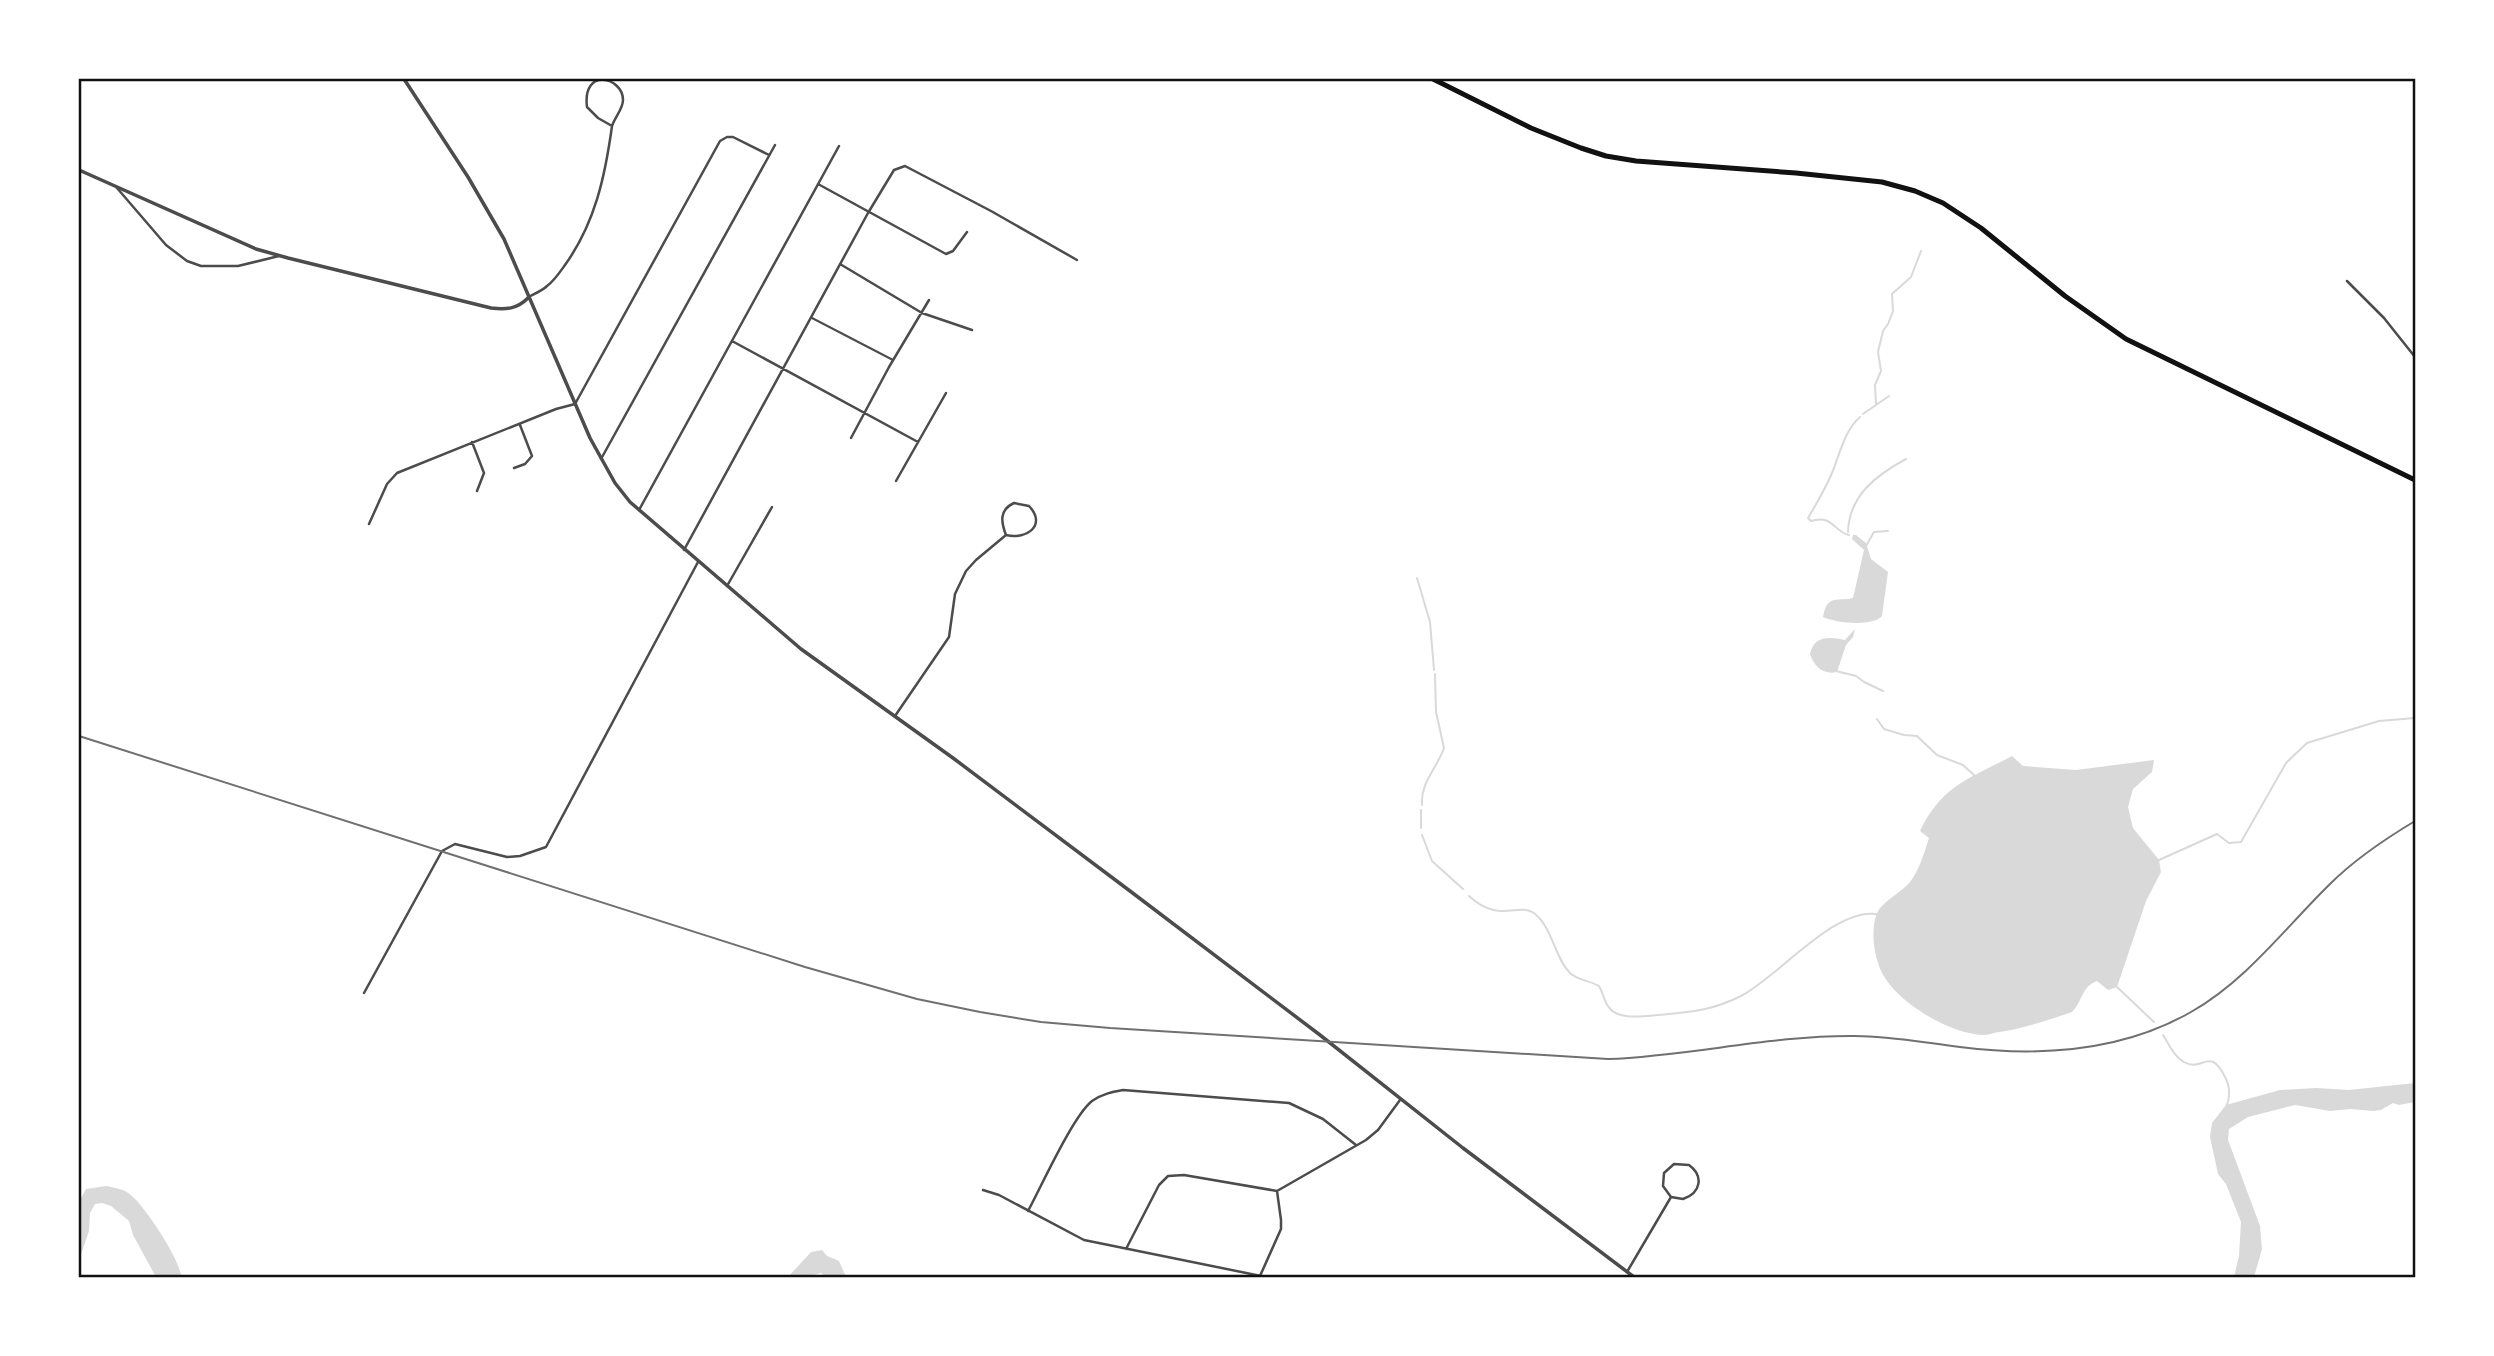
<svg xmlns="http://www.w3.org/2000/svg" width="2494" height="1356" font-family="'PT Sans Narrow',sans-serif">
<rect width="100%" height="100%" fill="#fff"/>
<!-- water -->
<path fill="#d9d9d9" d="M 1853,535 L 1856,535 L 1866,543 L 1871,559 L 1888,572 L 1882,616 C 1872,627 1836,623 1823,617 C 1827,593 1839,602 1853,598 L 1864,550 L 1852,539 Z
M 1855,629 L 1853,637 L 1846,645 L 1837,672 C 1824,675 1814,667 1810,654 C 1814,635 1830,637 1845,640 Z
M 2012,756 L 2023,766 L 2076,770 L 2154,760 L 2152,772 L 2133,789 L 2128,807 L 2133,828 L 2159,860 L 2161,872 L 2146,901 L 2117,987 L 2108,990 L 2097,981 C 2081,987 2083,1001 2072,1012 C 2049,1020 2024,1028 2000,1032 C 1994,1032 1990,1035 1985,1035 C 1952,1035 1902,1005 1885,978 C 1875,963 1870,934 1876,916 C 1880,902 1901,893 1910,882 C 1920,869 1924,853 1929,838 L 1920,831 C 1942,785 1969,779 2012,756 Z
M 2415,1083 L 2415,1102 L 2399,1105 L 2393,1103 L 2381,1110 L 2373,1111 L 2351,1109 L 2330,1111 L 2295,1105 L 2248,1117 L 2229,1129 L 2228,1140 L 2260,1226 L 2262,1249 L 2254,1277 L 2234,1277 L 2239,1256 L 2241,1222 L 2226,1184 L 2218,1174 L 2210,1137 L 2212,1123 L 2226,1105 L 2280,1090 L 2316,1088 L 2349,1090 Z
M 106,1186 C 116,1188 125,1189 132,1196 C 146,1208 181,1261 181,1277 L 156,1277 L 133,1235 L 129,1221 L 111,1206 L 102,1203 L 95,1204 L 90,1213 L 89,1231 L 79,1260 L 79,1202 L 86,1189 Z
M 822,1250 L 827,1256 L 839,1261 L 846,1277 L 826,1277 L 821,1273 L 807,1277 L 788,1277 L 811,1252 Z"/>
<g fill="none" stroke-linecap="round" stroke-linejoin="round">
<!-- stream -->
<path stroke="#d9d9d9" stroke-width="2" d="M 1876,405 L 1875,385 L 1881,371 L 1878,352 L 1883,331 L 1888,324 L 1893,311 L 1892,294 L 1911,277 L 1921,251
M 1863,414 L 1889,396
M 1848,532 C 1849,496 1876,475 1906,459
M 1849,535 C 1834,532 1833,514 1811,521 L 1808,518 C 1817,503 1825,489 1832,473 C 1840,454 1844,431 1860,417
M 1866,546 L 1874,532 L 1888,531
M 1417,578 L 1430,622 L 1434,670
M 1836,671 L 1856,676 L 1864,682 L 1883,691
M 1877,719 L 1884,729 L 1904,735 L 1917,736 L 1937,755 L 1963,765 L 1975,776
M 1422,805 C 1420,783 1437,768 1444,748 L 1436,712 L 1435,674
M 1421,828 L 1421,810
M 1422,835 L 1432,861 L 1463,889
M 2159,860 L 2217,834 L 2229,843 L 2241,842 L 2286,763 L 2307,743 L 2379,721 L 2415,718
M 1469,896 C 1499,924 1518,902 1534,913 C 1553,928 1554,957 1570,973 C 1577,980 1591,981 1599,986 C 1603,993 1604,1000 1608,1006 C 1616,1021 1645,1016 1658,1015 C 1691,1012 1711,1011 1741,996 C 1779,976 1834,908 1876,914
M 2117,987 L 2154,1022
M 2163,1035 C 2169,1044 2174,1057 2184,1062 C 2203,1073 2209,1045 2225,1077 C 2230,1086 2230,1096 2227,1105"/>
<!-- service -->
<path stroke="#4c4c4c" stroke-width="2" d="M 812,318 L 893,360"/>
<!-- minor -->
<path stroke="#4c4c4c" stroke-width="2.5" d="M 818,184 L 946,254 L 953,251 L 967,232
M 117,188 L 166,245 L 187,261 L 201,266 L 238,266 L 279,256
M 840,264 L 922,313 L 972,330
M 2347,281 L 2384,318 L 2415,357
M 528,297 C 534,294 542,291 547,286 C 554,281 560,272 565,265 C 595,223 605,177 612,126 L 598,118 L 587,107 C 582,67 623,77 623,100 C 623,109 615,117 612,126
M 732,341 L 918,442
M 851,438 L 889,367 L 929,300
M 472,442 L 484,473 L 477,491
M 601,459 L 775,145
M 514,468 L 525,464 L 532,456 L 520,425
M 896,481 L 946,393
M 639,510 L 839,146
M 369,524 L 387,484 L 397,473 L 556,409 L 575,404 L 720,141 L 727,137 L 733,137 L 769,155
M 684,550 L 868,213 L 894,170 L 905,166 L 991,211 L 1077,260
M 727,586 L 772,507
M 895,716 L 949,637 L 955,594 L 966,571 L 976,560 L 1006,535 C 1001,522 999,510 1014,503 L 1029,506 C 1047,525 1027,540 1006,535
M 364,993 L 442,851 L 455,844 L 507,857 L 520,856 L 546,847 L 698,562
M 983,1190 L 999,1195 L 1084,1240 L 1266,1277
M 1028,1211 C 1042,1185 1073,1116 1092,1101 C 1102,1094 1112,1092 1123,1090 L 1289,1103 L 1323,1119 L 1356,1145
M 1126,1249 L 1159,1185 L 1168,1176 L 1184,1175 L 1277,1191
M 1627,1272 L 1671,1197 L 1663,1186 L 1664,1173 L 1674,1164 L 1689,1165 C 1704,1176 1701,1193 1683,1199 L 1671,1197
M 1260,1276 L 1281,1229 L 1281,1220 L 1277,1191 L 1366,1140 L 1378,1130 L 1400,1100"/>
<!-- tertiary -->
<path stroke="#4c4c4c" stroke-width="3.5" d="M 404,79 L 468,177 L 504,239 L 590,438 L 615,483 L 630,502 L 801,649 L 953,758 L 1130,891 L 1320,1035 L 1463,1148 L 1634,1277
M 79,170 L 256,249 L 288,258 L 491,308 C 506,310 517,309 528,298"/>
<!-- trunk -->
<path stroke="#111" stroke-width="5" d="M 1433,79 L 1531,128 L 1581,148 L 1606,156 L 1636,161 L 1796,173 L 1882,182 L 1915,191 L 1943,203 L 1981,228 L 2065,296 L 2126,339 L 2415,480"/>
<!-- rail -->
<path stroke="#707070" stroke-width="2" d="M 79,736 L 805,967 L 917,999 L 980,1012 L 1041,1022 L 1110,1028 L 1608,1059 C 1691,1056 1772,1035 1855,1036 C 1891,1036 1925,1043 1960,1047 C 2039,1057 2121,1052 2191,1012 C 2247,980 2285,928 2330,884 C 2355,859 2385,839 2415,821"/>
</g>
<!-- border -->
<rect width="2494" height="1356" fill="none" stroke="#ffffff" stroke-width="161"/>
<rect x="80" y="80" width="2334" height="1196" fill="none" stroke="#111" stroke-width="2.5"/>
</svg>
